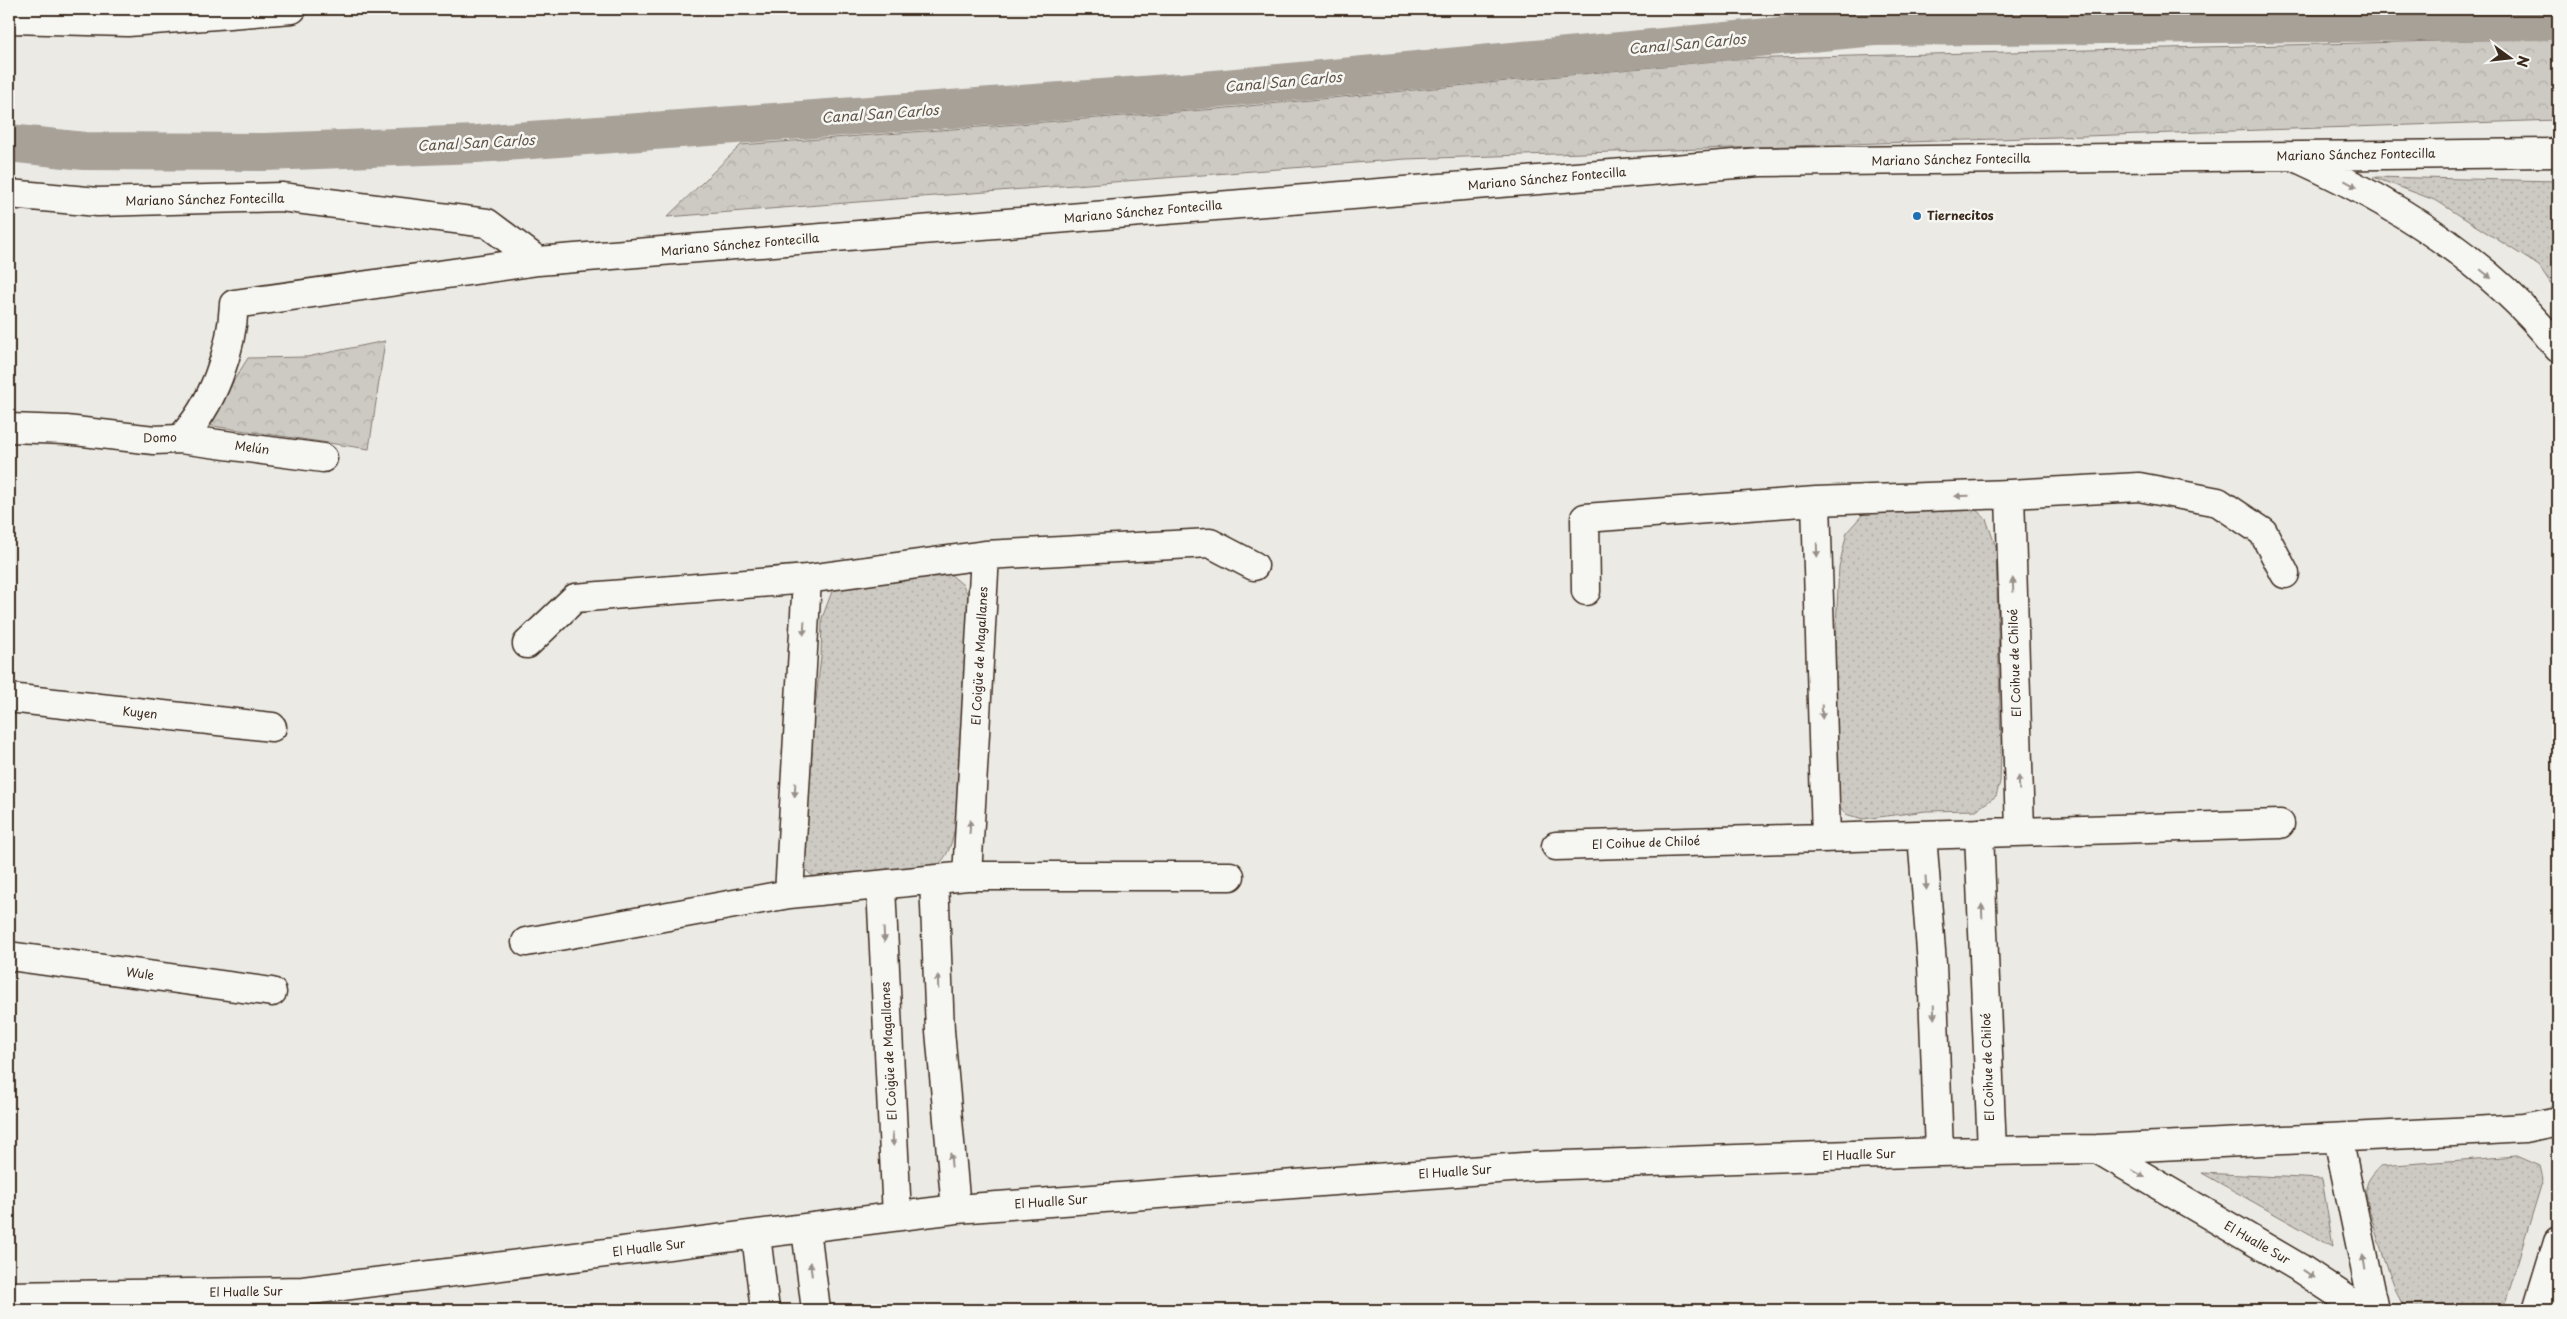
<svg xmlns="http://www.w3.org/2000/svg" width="2567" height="1319" font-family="'Playpen Sans',sans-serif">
<defs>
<pattern id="grass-dots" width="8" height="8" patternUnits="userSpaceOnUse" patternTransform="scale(1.25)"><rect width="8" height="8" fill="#cdcac4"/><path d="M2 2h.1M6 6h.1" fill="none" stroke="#b1aea8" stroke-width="1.8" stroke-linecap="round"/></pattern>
<pattern id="forest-crowns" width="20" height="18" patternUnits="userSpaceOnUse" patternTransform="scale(1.25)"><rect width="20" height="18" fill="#cdcac4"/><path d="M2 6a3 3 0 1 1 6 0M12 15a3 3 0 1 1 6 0" fill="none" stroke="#b1aea8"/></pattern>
</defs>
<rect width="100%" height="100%" fill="#ebeae5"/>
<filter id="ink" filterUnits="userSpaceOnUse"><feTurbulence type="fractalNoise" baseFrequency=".02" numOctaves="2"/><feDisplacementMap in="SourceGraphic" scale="10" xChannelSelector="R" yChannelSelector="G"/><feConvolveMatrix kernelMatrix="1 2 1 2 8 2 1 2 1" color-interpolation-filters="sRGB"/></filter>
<g filter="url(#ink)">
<!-- grass -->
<path fill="url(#grass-dots)" stroke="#847a71" d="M 2373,177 L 2558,181 L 2558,294 L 2539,266 L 2437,201 Z
M 1972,506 L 1986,519 L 1996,547 L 2001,750 L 2000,782 L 1996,796 L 1976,810 L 1926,811 L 1863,819 L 1845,814 L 1831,797 L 1829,769 L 1839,567 L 1847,532 L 1865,512 Z
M 943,568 L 963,585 L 969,597 L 956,823 C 952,842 949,858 933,869 L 826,884 L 810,874 L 797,860 L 821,657 L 822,618 L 834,586 Z
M 2517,1156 L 2540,1166 L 2543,1179 L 2503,1310 L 2405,1310 C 2396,1295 2364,1204 2366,1189 C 2367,1179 2374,1173 2380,1166 Z
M 2202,1173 L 2322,1179 L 2333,1247 Z"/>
<!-- forest -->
<path fill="url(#forest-crowns)" stroke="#847a71" d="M 2558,38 L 2558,120 L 1406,159 L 667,217 L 741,145 L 1217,109 L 1736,59 Z
M 385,341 L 369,449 L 206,425 L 248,358 L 307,357 Z"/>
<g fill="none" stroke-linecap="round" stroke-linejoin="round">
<!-- canal -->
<path stroke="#a8a198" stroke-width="38" d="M 9,143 L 84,151 L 265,152 L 477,144 L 1182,92 L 1875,27 L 2558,21"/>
<!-- minor casing -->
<g stroke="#3b2a1e" stroke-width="31">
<path id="minor" d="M 9,19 L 128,22 L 292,9
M 2299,159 C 2396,203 2492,263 2558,348
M 9,194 L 98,202 L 281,197 L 487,223 L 538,261
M 9,428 L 66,430 L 154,440 L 180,439 C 213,406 232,350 234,304 L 538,261 L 1760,162 L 2558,153
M 180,439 L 323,458
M 2010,494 L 2020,831
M 1816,501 L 1826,838
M 1586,591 L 1585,518 L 1816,501 L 2010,494 L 2139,487 L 2218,502 L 2263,532 L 2285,574
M 527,644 L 575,598 L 807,579 L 985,555 L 1210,543 L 1254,566
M 9,698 L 272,727
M 1979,833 L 1992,1151
M 1922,835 L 1932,964 L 1939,1152
M 1556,846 L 2280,824
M 967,876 L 985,555
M 934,880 L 940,1031 L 956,1209
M 881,887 L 897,1216
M 789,894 L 807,579
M 526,942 L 789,894 L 967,876 L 1230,876
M 9,956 L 272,992
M 2338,1138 L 2374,1310
M 2097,1149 L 2298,1267 L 2363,1310
M 806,1229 L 816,1310
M 756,1235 L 765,1310
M 9,1296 L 303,1291 L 956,1209 L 1537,1166 L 1939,1152 L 2097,1149 L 2474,1131 L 2524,1128 L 2558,1121
M 2537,1310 L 2558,1241"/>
</g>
<!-- minor -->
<use href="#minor" stroke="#f6f6f2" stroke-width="28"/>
</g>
<!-- one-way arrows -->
<defs><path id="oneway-solid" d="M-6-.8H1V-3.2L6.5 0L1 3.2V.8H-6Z" transform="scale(1.25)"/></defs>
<g fill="#989088">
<use href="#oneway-solid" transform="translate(2351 184) rotate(28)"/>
<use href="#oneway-solid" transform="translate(2486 274) rotate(39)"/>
<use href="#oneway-solid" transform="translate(1962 496) rotate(178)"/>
<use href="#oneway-solid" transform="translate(1817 550) rotate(88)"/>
<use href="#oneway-solid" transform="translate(2013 585) rotate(-92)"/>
<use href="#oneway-solid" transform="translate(804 628) rotate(93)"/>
<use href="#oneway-solid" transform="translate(1822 712) rotate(88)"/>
<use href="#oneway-solid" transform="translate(2019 783) rotate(-92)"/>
<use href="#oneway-solid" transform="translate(795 790) rotate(93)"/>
<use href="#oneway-solid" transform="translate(970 827) rotate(-87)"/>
<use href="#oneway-solid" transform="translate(1926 883) rotate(86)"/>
<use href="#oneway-solid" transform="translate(1982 911) rotate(-92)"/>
<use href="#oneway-solid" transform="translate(884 935) rotate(87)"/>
<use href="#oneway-solid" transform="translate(938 982) rotate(-92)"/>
<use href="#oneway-solid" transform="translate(1934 1012) rotate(88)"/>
<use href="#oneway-solid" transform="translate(893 1139) rotate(87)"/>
<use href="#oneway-solid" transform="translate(951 1160) rotate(-95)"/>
<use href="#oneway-solid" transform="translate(2139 1174) rotate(30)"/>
<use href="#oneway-solid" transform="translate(2364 1262) rotate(-101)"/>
<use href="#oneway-solid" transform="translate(811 1269) rotate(-97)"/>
<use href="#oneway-solid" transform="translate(2309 1274) rotate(34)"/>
</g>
</g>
<!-- markers -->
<circle fill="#1f6fb2" stroke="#f6f6f2" stroke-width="2" cx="1917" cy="216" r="5"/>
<g text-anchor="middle" stroke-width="5" stroke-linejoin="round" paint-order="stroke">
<!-- street labels -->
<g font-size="12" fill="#3b2a1e" stroke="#f6f6f2">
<text transform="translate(2356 155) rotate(-1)" y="4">Mariano Sánchez Fontecilla</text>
<text transform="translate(1951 160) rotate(-1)" y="4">Mariano Sánchez Fontecilla</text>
<text transform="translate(1547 179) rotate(-5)" y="4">Mariano Sánchez Fontecilla</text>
<text transform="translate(205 200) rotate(-1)" y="4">Mariano Sánchez Fontecilla</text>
<text transform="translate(1143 212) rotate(-5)" y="4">Mariano Sánchez Fontecilla</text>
<text transform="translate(740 245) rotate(-5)" y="4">Mariano Sánchez Fontecilla</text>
<text transform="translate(160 438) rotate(-2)" y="4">Domo</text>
<text transform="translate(252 448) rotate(8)" y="4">Melún</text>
<text transform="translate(980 656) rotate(-87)" y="4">El Coigüe de Magallanes</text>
<text transform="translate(2015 663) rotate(-92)" y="4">El Coihue de Chiloé</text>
<text transform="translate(140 713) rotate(6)" y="4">Kuyen</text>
<text transform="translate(1646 843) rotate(-2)" y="4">El Coihue de Chiloé</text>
<text transform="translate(140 974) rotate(8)" y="4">Wule</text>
<text transform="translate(889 1051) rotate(-93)" y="4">El Coigüe de Magallanes</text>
<text transform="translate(1988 1067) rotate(-92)" y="4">El Coihue de Chiloé</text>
<text transform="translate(1859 1155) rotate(-2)" y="4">El Hualle Sur</text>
<text transform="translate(1455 1172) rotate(-4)" y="4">El Hualle Sur</text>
<text transform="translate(1051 1202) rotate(-4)" y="4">El Hualle Sur</text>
<text transform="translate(2257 1243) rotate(30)" y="4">El Hualle Sur</text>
<text transform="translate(649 1248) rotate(-7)" y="4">El Hualle Sur</text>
<text transform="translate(246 1292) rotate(-1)" y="4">El Hualle Sur</text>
</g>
<!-- poi labels -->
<g font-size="12" font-weight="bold" fill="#3b2a1e" stroke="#f6f6f2" text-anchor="start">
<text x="1927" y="220">Tiernecitos</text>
</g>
<!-- water labels -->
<g font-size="14" font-style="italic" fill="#615449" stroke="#f6f6f2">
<text transform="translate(1687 44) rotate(-5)" y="5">Canal San Carlos</text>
<text transform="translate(1283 82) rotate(-5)" y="5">Canal San Carlos</text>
<text transform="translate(880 114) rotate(-4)" y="5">Canal San Carlos</text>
<text transform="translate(476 143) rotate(-3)" y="5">Canal San Carlos</text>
</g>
</g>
<!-- margin -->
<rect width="2567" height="1319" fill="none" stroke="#f6f6f2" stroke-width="30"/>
<rect x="15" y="15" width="2537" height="1289" fill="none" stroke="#3b2a1e" stroke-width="2" filter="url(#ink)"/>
<!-- north arrow -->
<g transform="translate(2510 58) rotate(105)" stroke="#f6f6f2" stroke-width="4" paint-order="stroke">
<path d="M0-4L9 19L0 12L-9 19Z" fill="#3b2a1e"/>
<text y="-8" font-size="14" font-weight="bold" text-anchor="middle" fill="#3b2a1e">N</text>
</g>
</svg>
